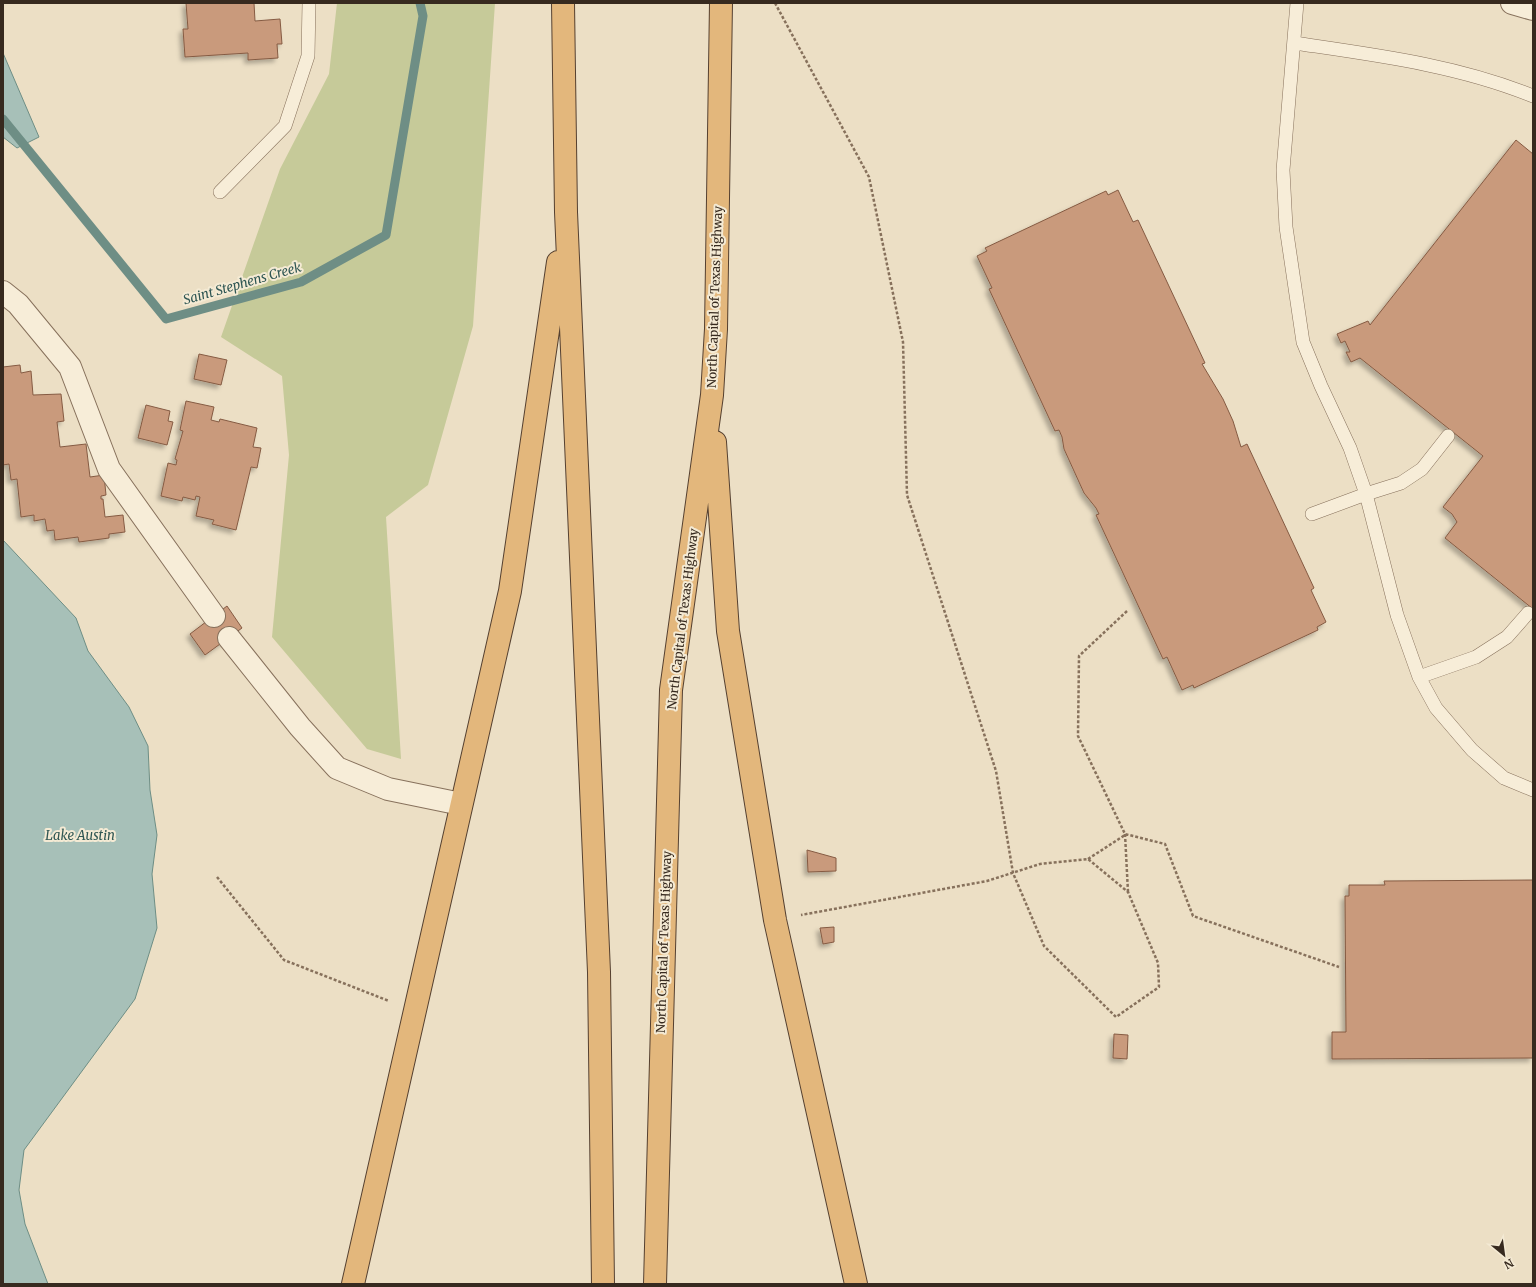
<svg xmlns="http://www.w3.org/2000/svg" width="1536" height="1287" font-family="Merriweather,serif">
<defs>
<filter id="shadow"><feDropShadow dx="-3.5" dy="3.5" stdDeviation="2" flood-color="#0004"/></filter>
</defs>
<rect width="100%" height="100%" fill="#ecdfc5"/>
<!-- green -->
<path fill="#c6ca99" d="M 337,3 L 495,3 L 473,326 L 428,485 L 386,517 L 401,759 L 367,749 L 272,637 L 289,455 L 282,376 L 221,337 L 280,169 L 329,74 Z"/>
<!-- water -->
<path fill="#a7c0b8" stroke="#6e8e85" d="M 3,53 L 39,137 L 17,148 L 3,137 Z
M 3,540 L 76,618 L 88,651 L 129,707 L 148,746 L 150,790 L 157,835 L 152,874 L 157,928 L 135,999 L 24,1150 L 19,1190 L 25,1224 L 48,1284 L 3,1284 Z"/>
<g fill="none" stroke-linecap="round" stroke-linejoin="round">
<!-- stream -->
<path stroke="#6e8e85" stroke-width="9" d="M 3,119 L 166,319 L 301,282 L 386,235 L 423,16 L 420,3"/>
</g>
<!-- building -->
<path fill="#c99a7c" stroke="#855b43" filter="url(#shadow)" d="M 186,3 L 254,3 L 255,21 L 280,19 L 282,44 L 277,44 L 278,58 L 248,60 L 248,53 L 185,57 L 183,29 L 188,29 Z
M 1516,140 L 1533,154 L 1533,609 L 1445,538 L 1457,522 L 1452,514 L 1443,507 L 1483,456 L 1360,358 L 1351,362 L 1346,352 L 1350,352 L 1345,341 L 1341,343 L 1337,334 L 1368,321 L 1370,325 Z
M 1118,190 L 1133,222 L 1138,220 L 1205,363 L 1202,364 L 1223,399 L 1233,421 L 1241,447 L 1247,444 L 1314,588 L 1311,590 L 1326,622 L 1317,627 L 1318,630 L 1194,688 L 1193,685 L 1182,690 L 1167,657 L 1163,659 L 1096,515 L 1099,514 L 1096,508 L 1084,493 L 1064,449 L 1062,437 L 1059,430 L 1055,431 L 989,289 L 992,288 L 977,256 L 987,251 L 985,248 L 1106,191 L 1108,195 Z
M 199,354 L 227,360 L 221,385 L 194,379 Z
M 20,365 L 21,373 L 31,371 L 33,395 L 61,394 L 64,421 L 57,422 L 60,447 L 86,444 L 90,477 L 104,475 L 106,495 L 101,496 L 101,499 L 103,499 L 105,517 L 123,515 L 125,532 L 109,534 L 109,538 L 79,542 L 78,537 L 55,540 L 54,530 L 47,531 L 45,519 L 34,521 L 34,515 L 21,517 L 17,479 L 11,480 L 9,464 L 3,465 L 3,367 Z
M 186,401 L 214,407 L 211,420 L 219,422 L 220,419 L 257,428 L 253,447 L 261,448 L 257,468 L 251,467 L 236,530 L 212,524 L 214,520 L 196,516 L 200,497 L 196,496 L 195,500 L 183,497 L 182,501 L 161,496 L 168,463 L 176,465 L 177,460 L 175,459 L 183,431 L 180,430 Z
M 146,405 L 170,411 L 168,421 L 173,422 L 167,445 L 138,438 Z
M 227,606 L 242,628 L 205,655 L 190,634 Z
M 807,850 L 836,858 L 836,871 L 808,872 Z
M 1533,880 L 1533,1058 L 1332,1059 L 1332,1032 L 1346,1032 L 1345,896 L 1349,896 L 1349,885 L 1385,885 L 1384,881 Z
M 834,927 L 834,942 L 823,944 L 820,928 Z
M 1114,1034 L 1128,1035 L 1127,1059 L 1113,1058 Z"/>
<g fill="none" stroke-linecap="round" stroke-linejoin="round">
<!-- service casing -->
<g stroke="#87715c" stroke-width="14">
<path id="service" d="M 1297,3 L 1283,170 L 1286,227 L 1303,342 L 1321,386 L 1350,448 L 1366,494 L 1397,615 L 1419,677 L 1436,708 L 1472,750 L 1504,778 L 1533,790
M 1294,43 C 1375,55 1457,65 1533,96
M 220,192 L 285,126 L 308,56 L 309,3
M 1312,514 L 1366,494 L 1401,483 L 1422,469 L 1448,436
M 1419,677 L 1476,657 L 1507,637 L 1528,613"/>
</g>
<!-- minor casing -->
<g stroke="#87715c" stroke-width="24">
<path id="minor" d="M 1512,3 L 1533,9
M 3,292 L 18,304 L 70,367 L 109,469 L 214,616
M 229,638 L 300,727 L 337,768 L 388,789 L 461,804"/>
</g>
<!-- trunk casing -->
<g stroke="#554030" stroke-width="24">
<path id="trunk" d="M 563,3 L 566,212 L 599,972 L 603,1284
M 715,442 L 728,631 L 775,920 L 856,1284
M 353,1284 L 510,591 L 558,262
M 655,1284 L 671,690 L 712,395 L 716,329 L 721,3"/>
</g>
<!-- path -->
<path stroke="#87715c" stroke-width="2.5" stroke-dasharray="3 2" stroke-linecap="butt" d="M 775,3 L 869,177 L 903,342 L 907,495 L 996,771 L 1013,873 L 1044,946 L 1116,1017 L 1159,987 L 1158,963 L 1128,892 L 1088,859 L 1040,864 L 987,881 L 801,915
M 1127,611 L 1079,656 L 1078,736 L 1125,834 L 1165,844 L 1193,916 L 1339,967
M 1125,834 L 1128,892
M 1088,859 L 1125,835
M 217,877 L 284,960 L 389,1001"/>
<!-- service -->
<use href="#service" stroke="#f7edd8" stroke-width="13"/>
<!-- minor -->
<use href="#minor" stroke="#f7edd8" stroke-width="22"/>
<!-- trunk -->
<use href="#trunk" stroke="#e3b77c" stroke-width="22"/>
</g>
<g text-anchor="middle" stroke-width="4" stroke-linejoin="round" paint-order="stroke">
<!-- street labels -->
<g font-size="12" fill="#372a1f" stroke="#f4ead4">
<text transform="translate(715 297) rotate(-88)" y="4">North Capital of Texas Highway</text>
<text transform="translate(683 619) rotate(-83)" y="4">North Capital of Texas Highway</text>
<text transform="translate(664 942) rotate(-88)" y="4">North Capital of Texas Highway</text>
</g>
<!-- water labels -->
<g font-size="13" font-style="italic" fill="#2f5653" stroke="#f4ead4">
<text transform="translate(242 283) rotate(-16)" y="5">Saint Stephens Creek</text>
<text x="80" y="840">Lake Austin</text>
</g>
</g>
<!-- border -->
<rect width="1536" height="1287" fill="none" stroke="#372a1f" stroke-width="8"/>
<!-- north arrow -->
<g transform="translate(1504 1255) rotate(151)" stroke="#f4ead4" stroke-width="3" paint-order="stroke">
<path d="M0-3L7 15L0 10L-7 15Z" fill="#372a1f"/>
<text y="-6" font-size="11" font-weight="bold" text-anchor="middle" fill="#372a1f">N</text>
</g>
</svg>
